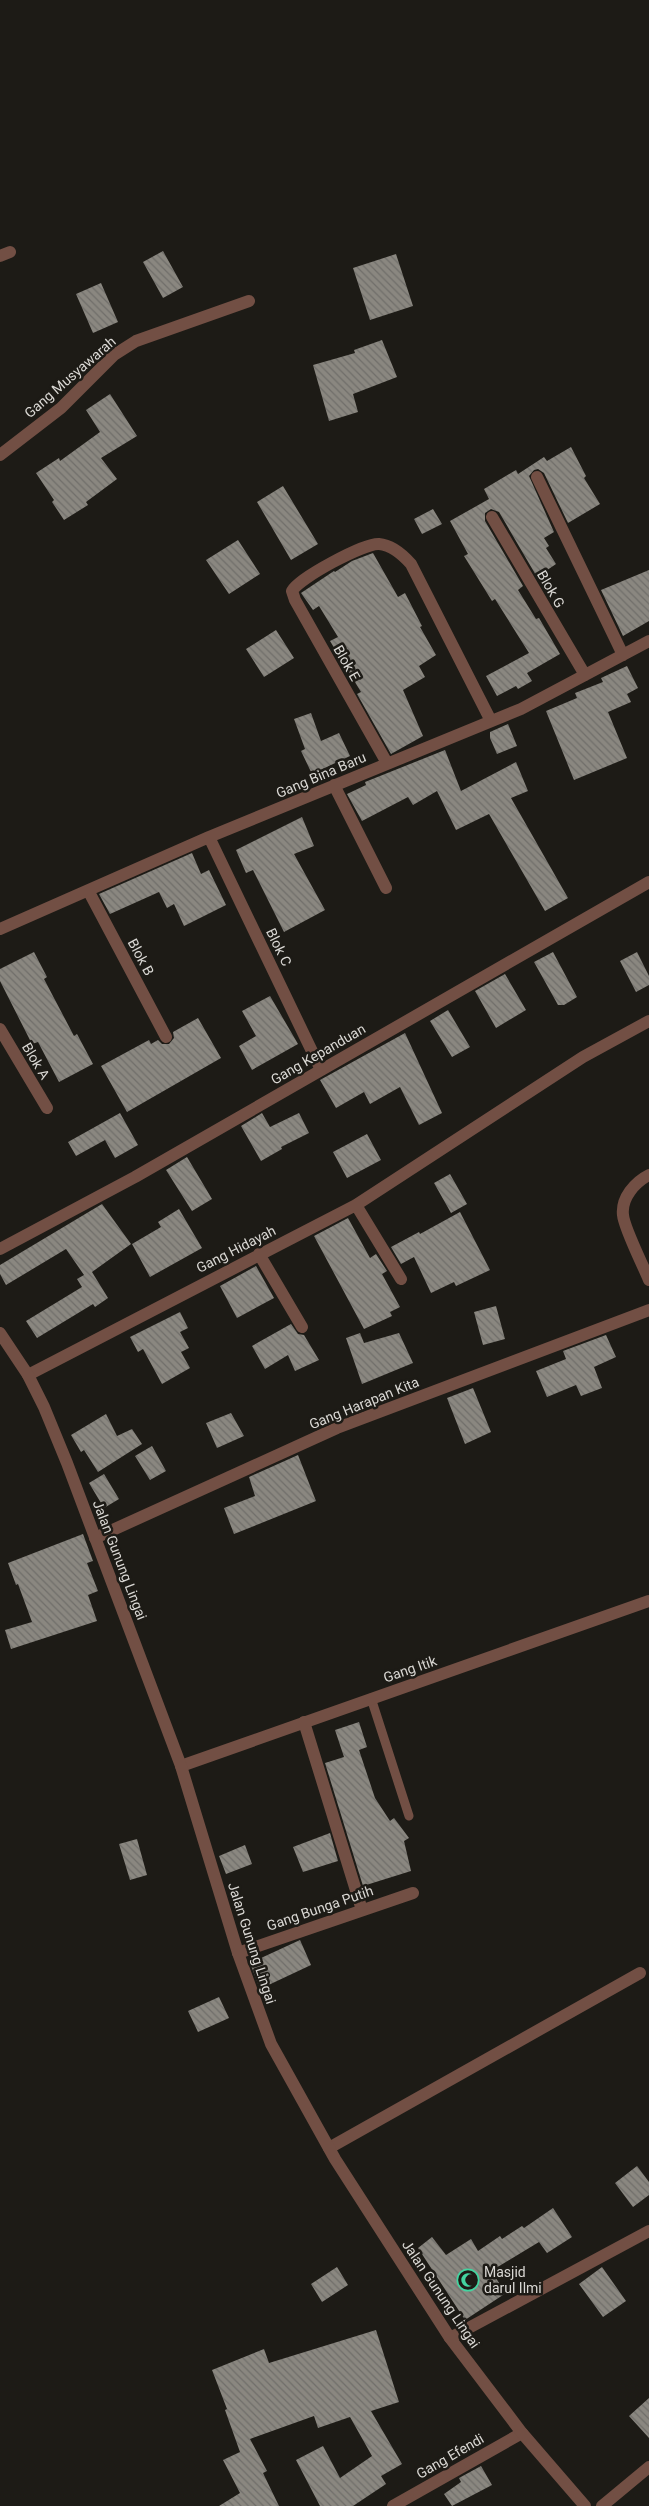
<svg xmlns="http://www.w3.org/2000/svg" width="649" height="2506" font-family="Roboto,sans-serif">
<defs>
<pattern id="building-back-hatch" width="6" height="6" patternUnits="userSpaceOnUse" patternTransform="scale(1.25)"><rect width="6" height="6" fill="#8a8780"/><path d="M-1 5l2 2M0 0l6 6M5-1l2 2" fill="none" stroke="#706e6a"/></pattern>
</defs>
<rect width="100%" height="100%" fill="#1d1b16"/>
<!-- building -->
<path fill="url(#building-back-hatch)" d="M 163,251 L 183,287 L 163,298 L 143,262 Z
M 396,254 L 413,306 L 370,320 L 353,268 Z
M 101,283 L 118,322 L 93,333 L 76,294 Z
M 382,340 L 397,377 L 353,394 L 358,412 L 329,421 L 313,365 L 355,353 L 354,350 Z
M 110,394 L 137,436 L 101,458 L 117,479 L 86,502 L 88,505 L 64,520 L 52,502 L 54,500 L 36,473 L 59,458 L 60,461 L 100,432 L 86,410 Z
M 571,447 L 586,476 L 584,478 L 600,504 L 568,523 L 544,473 L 538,469 L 534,470 L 529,476 L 554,532 L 544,538 L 549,546 L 546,548 L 556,564 L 537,577 L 499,512 L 491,509 L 485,513 L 485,521 L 523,586 L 518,590 L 536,619 L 539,618 L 560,654 L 527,673 L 532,681 L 518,689 L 516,686 L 497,696 L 486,676 L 529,653 L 495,599 L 492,601 L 464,556 L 468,554 L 450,521 L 489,499 L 484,489 L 516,470 L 518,474 L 544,457 L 547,461 Z
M 283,486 L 318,544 L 291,560 L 257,502 Z
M 433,509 L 442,524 L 422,534 L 414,519 Z
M 238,540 L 260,574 L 229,594 L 206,560 Z
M 373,553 L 398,597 L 405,593 L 422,626 L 420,627 L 436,655 L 419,666 L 425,677 L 403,690 L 423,736 L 391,754 L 357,694 L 361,692 L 330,641 L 338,637 L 319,606 L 313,610 L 301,593 L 334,571 L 335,572 L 352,561 Z
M 649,570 L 649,621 L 623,636 L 601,590 Z
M 276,630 L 294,658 L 264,677 L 246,649 Z
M 627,666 L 638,688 L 627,694 L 631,702 L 608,712 L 627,758 L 574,780 L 546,711 L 577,698 L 575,693 L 603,682 L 601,678 Z
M 311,713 L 321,741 L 339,733 L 350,756 L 312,774 L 301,751 L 305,749 L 294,719 Z
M 508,724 L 517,746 L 497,754 L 490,738 L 490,732 Z
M 445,750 L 461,791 L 516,762 L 528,791 L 511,798 L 568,898 L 545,911 L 489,814 L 456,830 L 437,791 L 413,805 L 408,797 L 362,821 L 347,794 L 366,785 L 365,782 Z
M 302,817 L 314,846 L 294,854 L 325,910 L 284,932 L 253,870 L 246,873 L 236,850 Z
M 192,853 L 201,874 L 209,870 L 226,905 L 184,926 L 174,904 L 167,908 L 159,892 L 110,914 L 99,894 Z
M 34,952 L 47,977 L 44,979 L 74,1036 L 77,1034 L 93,1064 L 59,1082 L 38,1042 L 32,1044 L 0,981 L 0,969 Z
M 553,952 L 577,997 L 564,1005 L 558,1005 L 534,962 Z
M 637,952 L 649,976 L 649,985 L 636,992 L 620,961 Z
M 505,974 L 526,1010 L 496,1028 L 475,991 Z
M 270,996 L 298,1044 L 252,1070 L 239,1046 L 256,1036 L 242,1011 Z
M 448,1010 L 470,1047 L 452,1057 L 430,1021 Z
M 198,1018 L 221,1058 L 127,1112 L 101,1066 L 149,1040 L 151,1044 L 158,1040 L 162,1044 L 169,1044 L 174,1038 L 173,1032 Z
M 405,1033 L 442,1113 L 419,1125 L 400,1087 L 370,1104 L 364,1092 L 336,1108 L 320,1080 Z
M 120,1113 L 138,1145 L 115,1158 L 105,1140 L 76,1156 L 68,1142 Z
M 262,1113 L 270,1127 L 299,1113 L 309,1133 L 281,1147 L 282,1149 L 261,1161 L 241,1126 Z
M 367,1134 L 381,1160 L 347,1178 L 333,1152 Z
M 187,1157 L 212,1199 L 192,1211 L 166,1170 Z
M 450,1174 L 467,1204 L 451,1213 L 434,1183 Z
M 102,1204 L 131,1244 L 92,1272 L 108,1298 L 95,1307 L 93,1304 L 37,1338 L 26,1321 L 82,1287 L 77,1279 L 84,1275 L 66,1249 L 6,1285 L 0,1274 L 0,1265 Z
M 179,1209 L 202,1248 L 150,1277 L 132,1244 L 161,1227 L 158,1222 Z
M 460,1212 L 490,1270 L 456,1286 L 454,1282 L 431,1293 L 414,1257 L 401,1264 L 391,1247 L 419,1232 L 420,1234 Z
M 348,1218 L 370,1258 L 376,1254 L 387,1271 L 382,1274 L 400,1307 L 390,1312 L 392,1316 L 364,1329 L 314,1236 Z
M 256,1266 L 274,1298 L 237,1318 L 220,1286 Z
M 496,1306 L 505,1339 L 483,1345 L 474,1312 Z
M 180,1312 L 188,1328 L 180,1332 L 189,1348 L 181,1352 L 190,1368 L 162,1384 L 143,1349 L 138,1352 L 130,1337 Z
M 291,1324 L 298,1334 L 304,1335 L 319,1360 L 295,1371 L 288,1355 L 265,1369 L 252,1346 Z
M 360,1333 L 364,1343 L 399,1333 L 413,1363 L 362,1384 L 346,1338 Z
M 606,1335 L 616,1357 L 594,1367 L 602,1388 L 581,1396 L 576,1385 L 547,1397 L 536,1371 L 566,1359 L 563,1351 Z
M 473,1388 L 491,1432 L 465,1444 L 447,1398 Z
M 231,1413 L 244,1436 L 217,1448 L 206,1423 Z
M 106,1414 L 117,1436 L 132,1429 L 142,1444 L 98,1472 L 84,1450 L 81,1452 L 71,1435 Z
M 152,1446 L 166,1471 L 150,1480 L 135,1456 Z
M 298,1455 L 316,1501 L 234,1534 L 224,1508 L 255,1496 L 249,1477 Z
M 104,1474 L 119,1499 L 104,1508 L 89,1483 Z
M 83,1534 L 93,1561 L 87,1563 L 98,1591 L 88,1595 L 97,1621 L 11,1649 L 5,1630 L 32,1622 L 18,1584 L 16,1585 L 8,1563 Z
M 359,1722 L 367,1747 L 359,1750 L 375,1798 L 390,1821 L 394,1818 L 409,1838 L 404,1841 L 411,1871 L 363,1886 L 325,1763 L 344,1757 L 335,1730 Z
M 330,1833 L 338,1861 L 303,1872 L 293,1847 Z
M 137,1839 L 147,1875 L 130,1880 L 119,1844 Z
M 245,1845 L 252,1864 L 226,1874 L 219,1856 Z
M 300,1940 L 311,1965 L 260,1989 L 250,1963 Z
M 219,1997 L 229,2018 L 198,2032 L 188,2011 Z
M 637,2166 L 649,2182 L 649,2195 L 633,2207 L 615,2183 Z
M 553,2208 L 572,2237 L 547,2253 L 539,2242 L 491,2271 L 506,2293 L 465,2320 L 418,2248 L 432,2237 L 446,2255 L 471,2239 L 478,2251 L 500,2236 L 502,2239 L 522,2226 L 524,2228 Z
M 337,2267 L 348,2285 L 322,2302 L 311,2284 Z
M 602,2267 L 626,2301 L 603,2317 L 579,2284 Z
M 376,2330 L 399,2402 L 371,2411 L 402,2464 L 381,2476 L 386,2484 L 353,2506 L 320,2506 L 296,2460 L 323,2446 L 340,2478 L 372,2456 L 350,2417 L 318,2428 L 314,2416 L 250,2439 L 267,2471 L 263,2473 L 279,2506 L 219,2506 L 240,2493 L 223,2460 L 240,2452 L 225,2410 L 227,2409 L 212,2370 L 264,2349 L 269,2363 Z
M 649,2398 L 649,2438 L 629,2416 Z
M 481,2466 L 492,2485 L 452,2506 L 444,2494 L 461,2482 L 459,2478 Z"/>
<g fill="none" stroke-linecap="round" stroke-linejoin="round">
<!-- service -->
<path stroke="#724f44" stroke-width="9" d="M 371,1698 L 409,1816"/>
<!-- minor -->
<path stroke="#724f44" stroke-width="12" d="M 0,256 L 10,252
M 0,455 L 61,408 L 114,355 L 136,341 L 249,301
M 537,477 L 623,655
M 492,517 L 585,675
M 387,763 L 295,600 L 292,591 C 299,578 364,543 379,544 C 392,545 403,555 411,564 L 491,721
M 334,785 L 386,888
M 209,837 L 321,1070
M 89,892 L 166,1037
M 0,929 L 209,837 L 521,709 L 649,641
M 0,1029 L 47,1108
M 649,1175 C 635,1182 621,1198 623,1215 C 624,1228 643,1265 649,1280
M 356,1205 L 401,1279
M 0,1249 L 135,1177 L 649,882
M 259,1254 L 302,1327
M 28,1375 L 356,1205 L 583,1057 L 649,1021
M 95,1538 L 337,1428 L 649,1310
M 304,1722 L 362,1910
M 181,1766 L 649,1601
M 238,1953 L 413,1893
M 329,2148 L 640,1973
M 450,2338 L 649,2231
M 393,2506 L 522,2433
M 602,2506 L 649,2467"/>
<!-- tertiary -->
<path stroke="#724f44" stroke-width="12" d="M 0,1333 L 28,1375 L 44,1407 L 67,1463 L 181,1766 L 238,1953 L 271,2044 L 335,2159 L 450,2338 L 522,2433 L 585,2506"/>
</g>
<!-- icons -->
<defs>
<g id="mosque-ring" transform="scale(1.125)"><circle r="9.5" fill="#1d1b16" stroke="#43d4a0" stroke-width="1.5"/><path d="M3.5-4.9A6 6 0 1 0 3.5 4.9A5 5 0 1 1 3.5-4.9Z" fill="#43d4a0"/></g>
</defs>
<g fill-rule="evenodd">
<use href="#mosque-ring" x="468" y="2280"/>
</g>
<g text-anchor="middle" stroke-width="5" stroke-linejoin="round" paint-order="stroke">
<!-- street labels -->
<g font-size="14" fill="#dad8d4" stroke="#1d1b16">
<text transform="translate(70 377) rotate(-41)" y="5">Gang Musyawarah</text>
<text transform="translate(551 589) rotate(60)" y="5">Blok G</text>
<text transform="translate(347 663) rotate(60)" y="5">Blok E</text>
<text transform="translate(321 775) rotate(-23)" y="5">Gang Bina Baru</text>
<text transform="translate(279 947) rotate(64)" y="5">Blok C</text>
<text transform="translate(141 957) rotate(62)" y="5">Blok B</text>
<text transform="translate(318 1054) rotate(-30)" y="5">Gang Kepanduan</text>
<text transform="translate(36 1061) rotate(59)" y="5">Blok A</text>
<text transform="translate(236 1249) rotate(-27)" y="5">Gang Hidayah</text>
<text transform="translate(364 1403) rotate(-22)" y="5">Gang Harapan Kita</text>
<text transform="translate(120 1560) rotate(69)" y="5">Jalan Gunung Lingai</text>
<text transform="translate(410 1669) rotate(-19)" y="5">Gang Itik</text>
<text transform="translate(320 1908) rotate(-19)" y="5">Gang Bunga Putih</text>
<text transform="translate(252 1943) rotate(72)" y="5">Jalan Gunung Lingai</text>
<text transform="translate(441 2294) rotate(56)" y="5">Jalan Gunung Lingai</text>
<text transform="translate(450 2456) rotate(-30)" y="5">Gang Efendi</text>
</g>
<!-- poi labels -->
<g font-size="14" fill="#dad8d4" stroke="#1d1b16" text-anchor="start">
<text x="484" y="2277">Masjid<tspan x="484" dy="16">darul Ilmi</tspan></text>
</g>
</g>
</svg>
